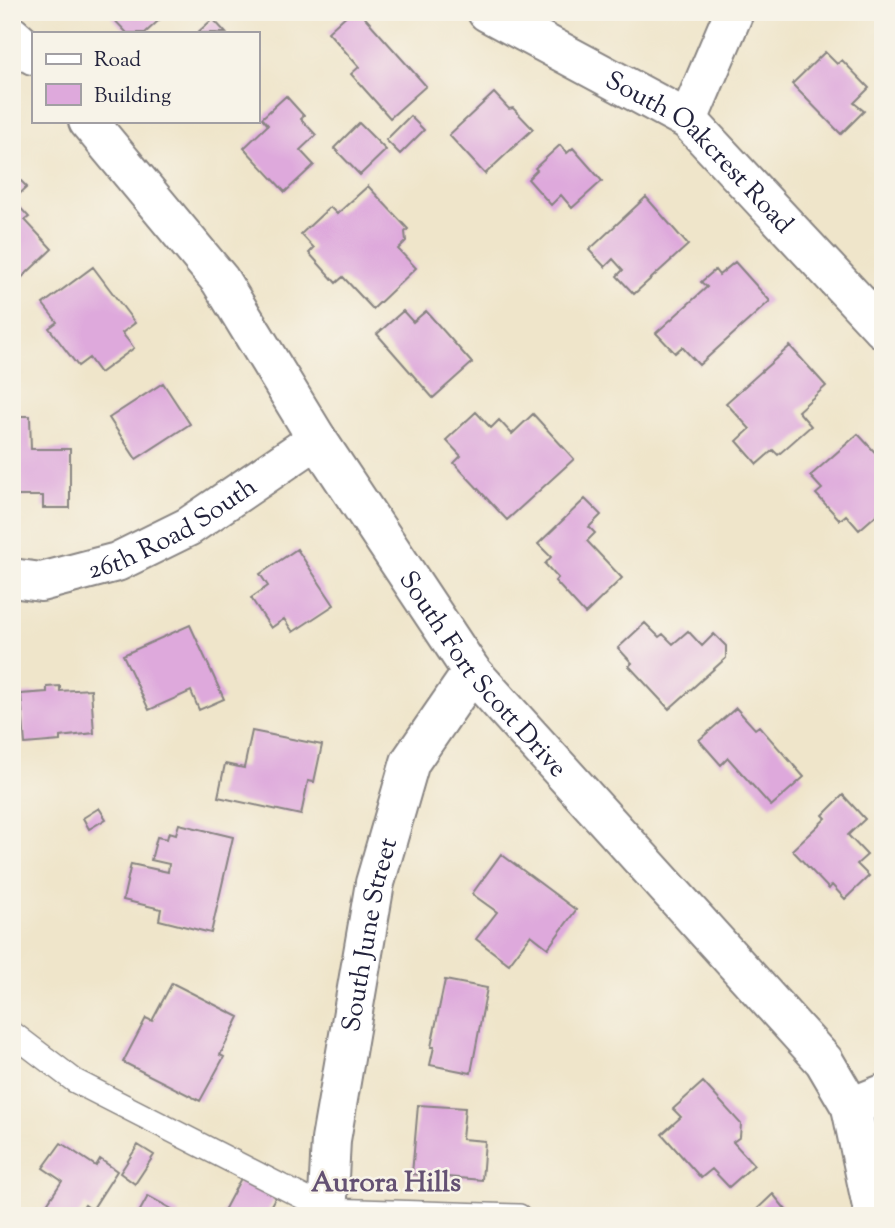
<svg xmlns="http://www.w3.org/2000/svg" width="895" height="1228" font-family="'Sorts Mill Goudy',serif">
<rect width="100%" height="100%" fill="#f7f3e8"/>
<filter id="ink" filterUnits="userSpaceOnUse"><feTurbulence type="fractalNoise" baseFrequency=".0143" numOctaves="2"/><feDisplacementMap in="SourceGraphic" scale="14" xChannelSelector="R" yChannelSelector="G"/><feConvolveMatrix kernelMatrix="1 2 1 2 8 2 1 2 1" color-interpolation-filters="sRGB"/></filter>
<filter id="wash" filterUnits="userSpaceOnUse"><feTurbulence type="fractalNoise" baseFrequency=".00686" numOctaves="4" result="noise"/><feDisplacementMap in="SourceGraphic" scale="28" xChannelSelector="R" yChannelSelector="G"/><feGaussianBlur stdDeviation="1.57" result="paint"/><feColorMatrix in="noise" values="0 0 0 0 0 0 0 0 0 0 0 0 0 0 0 0 0 1.4 0 .05"/><feComposite in="paint" operator="in"/></filter>
<g filter="url(#wash)">
<rect width="100%" height="100%" fill="#efe5ca"/>
<g id="blocks">
<!-- building -->
<path fill="#dea9dc" d="M 107,12 L 168,12 L 145,33 L 127,33 Z
M 350,12 L 360,12 L 426,86 L 390,118 L 351,74 L 359,67 L 328,32 Z
M 213,19 L 226,33 L 197,33 Z
M 825,52 L 837,64 L 842,60 L 869,88 L 854,103 L 864,111 L 841,134 L 792,84 Z
M 494,93 L 509,109 L 513,108 L 533,129 L 485,174 L 449,135 Z
M 286,96 L 304,116 L 301,119 L 316,135 L 300,150 L 314,165 L 285,192 L 244,148 L 268,125 L 262,118 Z
M 410,116 L 424,130 L 400,154 L 386,140 Z
M 359,123 L 386,150 L 360,175 L 334,148 Z
M 560,145 L 567,153 L 573,148 L 602,181 L 572,208 L 561,195 L 551,205 L 528,179 L 537,170 L 535,168 Z
M 12,172 L 27,187 L 13,200 L 29,217 L 25,220 L 52,249 L 15,284 L 12,281 Z
M 368,186 L 408,229 L 405,232 L 406,241 L 398,249 L 416,268 L 373,309 L 343,277 L 336,283 L 309,253 L 314,248 L 301,234 L 330,207 L 337,214 Z
M 646,197 L 688,245 L 634,294 L 617,276 L 623,270 L 613,259 L 605,267 L 589,250 Z
M 735,262 L 770,301 L 699,365 L 682,347 L 675,353 L 656,333 L 707,287 L 701,282 L 715,270 L 719,275 Z
M 93,267 L 135,323 L 122,333 L 134,348 L 100,373 L 89,358 L 78,366 L 49,328 L 57,322 L 43,304 Z
M 403,311 L 413,322 L 426,311 L 472,363 L 433,398 L 377,334 Z
M 790,346 L 826,386 L 798,411 L 811,426 L 778,455 L 773,450 L 757,464 L 737,441 L 750,429 L 726,403 Z
M 163,383 L 190,424 L 136,459 L 109,418 Z
M 476,412 L 491,428 L 499,420 L 512,434 L 533,414 L 574,459 L 507,520 L 454,463 L 461,456 L 446,440 Z
M 12,416 L 30,416 L 31,449 L 70,449 L 70,508 L 43,508 L 43,496 L 12,496 Z
M 858,434 L 883,461 L 883,509 L 859,530 L 846,515 L 840,520 L 816,494 L 822,489 L 810,476 Z
M 585,499 L 601,515 L 589,527 L 595,533 L 587,541 L 622,578 L 585,614 L 555,581 L 558,578 L 545,564 L 551,557 L 538,544 Z
M 297,549 L 334,605 L 293,632 L 284,619 L 271,628 L 251,598 L 268,586 L 260,574 Z
M 645,623 L 659,637 L 663,634 L 673,644 L 688,631 L 702,646 L 714,634 L 726,646 L 726,658 L 669,709 L 629,666 L 632,663 L 618,648 Z
M 190,625 L 224,699 L 199,710 L 191,691 L 149,710 L 123,655 Z
M 60,686 L 60,691 L 91,689 L 94,733 L 60,737 L 60,741 L 25,744 L 21,694 L 47,692 L 47,687 Z
M 736,708 L 755,729 L 759,726 L 804,777 L 771,806 L 728,758 L 721,765 L 699,740 Z
M 252,731 L 322,745 L 314,782 L 308,781 L 301,815 L 218,797 L 225,764 L 244,768 Z
M 843,795 L 865,819 L 848,835 L 867,855 L 857,864 L 869,876 L 845,899 L 832,885 L 829,889 L 792,850 L 826,818 L 823,815 Z
M 99,808 L 106,819 L 89,829 L 83,818 Z
M 179,824 L 233,837 L 211,933 L 159,920 L 161,909 L 123,900 L 131,864 L 168,872 L 169,864 L 151,860 L 157,837 L 167,839 L 169,832 L 176,834 Z
M 501,854 L 576,910 L 548,948 L 531,935 L 509,964 L 476,939 L 497,912 L 472,894 Z
M 445,980 L 487,988 L 471,1073 L 430,1065 L 434,1047 L 431,1047 Z
M 172,983 L 239,1017 L 220,1055 L 224,1057 L 200,1101 L 123,1062 L 146,1018 L 152,1021 Z
M 703,1082 L 741,1124 L 740,1137 L 733,1142 L 754,1165 L 729,1187 L 712,1169 L 701,1178 L 662,1134 L 681,1117 L 673,1109 Z
M 418,1105 L 465,1108 L 462,1139 L 485,1141 L 482,1180 L 412,1174 Z
M 61,1143 L 96,1166 L 100,1159 L 117,1171 L 92,1210 L 85,1205 L 77,1216 L 52,1216 L 43,1210 L 62,1181 L 43,1168 Z
M 138,1145 L 154,1155 L 135,1184 L 120,1173 Z
M 241,1178 L 276,1196 L 265,1216 L 221,1216 Z
M 773,1194 L 791,1216 L 750,1216 Z
M 148,1196 L 179,1213 L 178,1216 L 137,1216 Z"/>
</g>
</g>
<g filter="url(#ink)">
<use href="#blocks" fill-opacity="0" stroke="#888482" stroke-width="2"/>
<g fill="none" stroke-linecap="round" stroke-linejoin="round">
<!-- lane casing -->
<g stroke="#888482" stroke-width="26">
<path id="lane" d="M 12,1033 L 75,1081 L 328,1210 L 519,1216"/>
</g>
<!-- street casing -->
<g stroke="#888482" stroke-width="42">
<g id="street">
<path id="s1" d="M 487,12 L 688,120 L 883,329"/>
<path d="M 688,120 L 734,12"/>
<path id="s2" d="M 12,578 L 41,582 L 117,562 L 188,527 L 317,439"/>
<path d="M 851,1107 L 883,1094"/>
<path id="s3" d="M 327,1216 L 331,1140 L 375,883 L 410,762 L 472,672"/>
</g>
</g>
<!-- secondary casing -->
<g stroke="#888482" stroke-width="42">
<g id="secondary">
<path d="M 12,36 L 33,55"/>
<path id="s4" d="M 88,121 L 220,280 L 317,439 L 472,672 L 824,1061 L 851,1107 L 874,1216"/>
</g>
</g>
<!-- lane -->
<use href="#lane" stroke="#fff" stroke-width="23"/>
<!-- street -->
<use href="#street" stroke="#fff" stroke-width="38"/>
<!-- secondary -->
<use href="#secondary" stroke="#fff" stroke-width="38"/>
</g>
</g>
<g text-anchor="middle" stroke-width="5" stroke-linejoin="round" paint-order="stroke">
<!-- street labels -->
<g font-size="26" fill="#22223b" stroke="#f7f3e8">
<text dy="9" stroke="none"><textPath href="#s1" startOffset="257">South Oakcrest Road</textPath></text>
<text dy="9" stroke="none"><textPath href="#s2" startOffset="172">26th Road South</textPath></text>
<text dy="9" stroke="none"><textPath href="#s4" startOffset="681">South Fort Scott Drive</textPath></text>
<text dy="9" stroke="none"><textPath href="#s3" startOffset="285">South June Street</textPath></text>
</g>
<!-- neighbourhood labels -->
<g font-size="28" font-weight="bold" fill="#645173" stroke="#f7f3e8">
<text x="386" y="1191">Aurora Hills</text>
</g>
</g>
<!-- margin -->
<rect width="895" height="1228" fill="none" stroke="#f7f3e8" stroke-width="42"/>
<!-- legend -->
<rect x="32" y="32" width="228" height="91" fill="#f7f3e8" stroke="#a29fa3" stroke-width="2"/>
<rect x="46" y="54" width="35" height="10" fill="#ffffff" stroke="#a29fa3" stroke-width="2"/>
<text x="94" y="66" font-size="21" fill="#22223b">Road</text>
<rect x="46" y="84" width="35" height="21" fill="#dea9dc" stroke="#a29fa3" stroke-width="2"/>
<text x="94" y="102" font-size="21" fill="#22223b">Building</text>
</svg>
